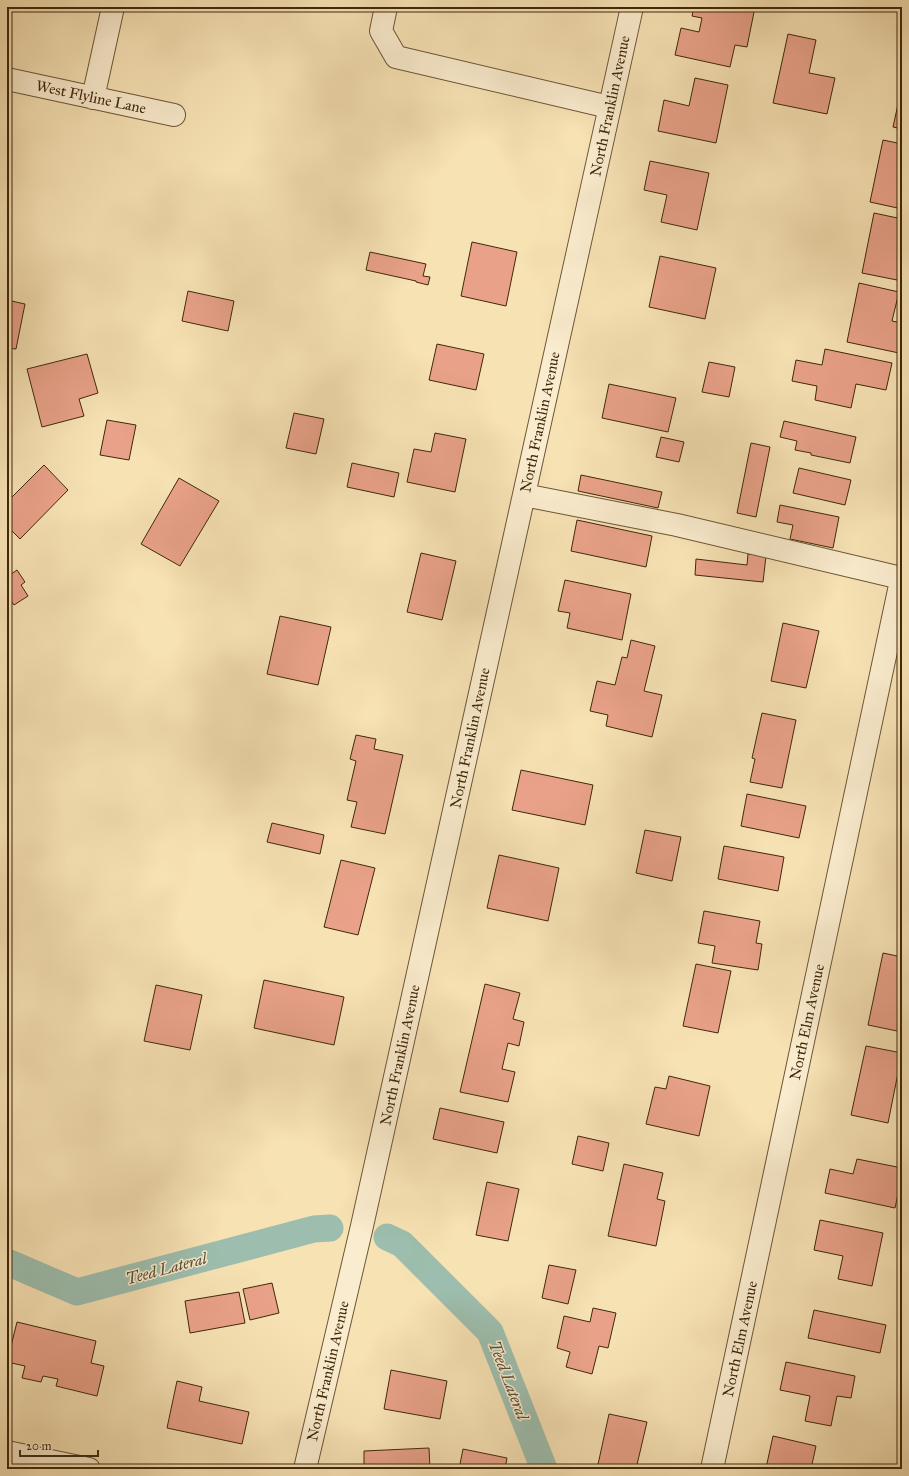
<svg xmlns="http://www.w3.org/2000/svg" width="909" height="1476" font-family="'IM FELL Great Primer',serif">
<rect width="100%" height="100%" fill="#f7e2b4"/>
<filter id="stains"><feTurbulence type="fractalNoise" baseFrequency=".005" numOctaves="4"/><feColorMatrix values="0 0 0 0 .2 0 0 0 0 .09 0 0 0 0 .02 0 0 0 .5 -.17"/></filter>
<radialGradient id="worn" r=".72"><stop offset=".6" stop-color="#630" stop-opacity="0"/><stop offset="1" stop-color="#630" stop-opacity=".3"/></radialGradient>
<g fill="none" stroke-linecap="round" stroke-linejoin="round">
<!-- canal -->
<path stroke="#9dbeae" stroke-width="27" d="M 387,1237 L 402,1244 L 490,1332 L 544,1469
M 7,1262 L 77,1292 L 314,1229 L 330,1228"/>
</g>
<!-- building -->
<path fill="#e9a289" stroke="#3f280c" d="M 694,7 L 755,7 L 747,47 L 735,45 L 730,67 L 675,55 L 681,28 L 699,32 L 702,18 L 692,16 Z
M 788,34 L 816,40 L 809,73 L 835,78 L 827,114 L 773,103 Z
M 695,78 L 728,85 L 716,143 L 658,131 L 664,100 L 689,106 Z
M 902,86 L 902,129 L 893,127 Z
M 883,140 L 902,144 L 902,209 L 870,202 Z
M 650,161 L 709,173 L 697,230 L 661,222 L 667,195 L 644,190 Z
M 874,213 L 902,219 L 902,281 L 862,273 Z
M 472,242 L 517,252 L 506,306 L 461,296 Z
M 370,252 L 426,264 L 423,276 L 430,277 L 428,285 L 416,282 L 416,281 L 366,270 Z
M 660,256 L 716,268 L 705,319 L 649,307 Z
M 859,283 L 899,292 L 892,321 L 902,323 L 902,338 L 899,353 L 847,342 Z
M 188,291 L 234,301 L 228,331 L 182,321 Z
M 7,300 L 25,304 L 16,349 L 7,348 Z
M 437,344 L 484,354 L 476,390 L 429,380 Z
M 825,349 L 892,363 L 886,390 L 856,384 L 851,408 L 815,400 L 817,386 L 792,381 L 796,360 L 822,365 Z
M 87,354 L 98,393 L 79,399 L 84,416 L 42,427 L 27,369 Z
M 709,362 L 735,367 L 729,397 L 702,392 Z
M 609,384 L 676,398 L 668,432 L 602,418 Z
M 294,413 L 324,419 L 316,454 L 286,448 Z
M 107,420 L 136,425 L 129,460 L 100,455 Z
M 784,421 L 856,437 L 850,463 L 811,455 L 811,453 L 795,450 L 797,441 L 780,437 Z
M 435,433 L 466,439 L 455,492 L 407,482 L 414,449 L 431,452 Z
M 661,437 L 684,442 L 679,462 L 656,457 Z
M 751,443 L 770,447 L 756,517 L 737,513 Z
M 352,463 L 399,473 L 394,497 L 347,487 Z
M 44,465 L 68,490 L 20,539 L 7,526 L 7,502 Z
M 799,468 L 851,480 L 845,505 L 793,493 Z
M 581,475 L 662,492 L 658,508 L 578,491 Z
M 179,478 L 219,501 L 180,566 L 141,544 Z
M 780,505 L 839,517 L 833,548 L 790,539 L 793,525 L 777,522 Z
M 577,520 L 652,536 L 646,567 L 571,551 Z
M 421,553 L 456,561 L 442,620 L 407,612 Z
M 748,554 L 766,556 L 763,582 L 695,575 L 696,559 L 747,565 Z
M 17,570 L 25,582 L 21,585 L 28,596 L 14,605 L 7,595 L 7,577 Z
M 565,580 L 631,594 L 622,640 L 567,628 L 570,613 L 558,611 Z
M 280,616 L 331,627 L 318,685 L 267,674 Z
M 783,623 L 819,631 L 806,688 L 771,681 Z
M 631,640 L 655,646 L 644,691 L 662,695 L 652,737 L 606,726 L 608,715 L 590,711 L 597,681 L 615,685 L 622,657 L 627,658 Z
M 762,713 L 796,720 L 782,788 L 750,782 L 755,759 L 752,758 Z
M 356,735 L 376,739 L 374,749 L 403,755 L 385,834 L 351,827 L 357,802 L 347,800 L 356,761 L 350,759 Z
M 521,770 L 593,785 L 585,825 L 512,810 Z
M 747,794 L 806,806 L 799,838 L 741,826 Z
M 272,823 L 324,835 L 320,854 L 267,842 Z
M 645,830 L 681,837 L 672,881 L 636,873 Z
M 724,846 L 784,857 L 778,891 L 718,879 Z
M 499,855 L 559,868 L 548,921 L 487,908 Z
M 341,860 L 375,868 L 358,935 L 324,927 Z
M 704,911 L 760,921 L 756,943 L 762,944 L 758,970 L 712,963 L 715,946 L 698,943 Z
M 883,953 L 902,957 L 902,1032 L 868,1025 Z
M 696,964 L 731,971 L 718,1033 L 683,1026 Z
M 264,980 L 344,997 L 334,1045 L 254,1028 Z
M 485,984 L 520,993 L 513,1019 L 524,1022 L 519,1046 L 508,1043 L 502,1069 L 515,1072 L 508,1102 L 460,1092 Z
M 156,985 L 202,995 L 190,1050 L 144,1041 Z
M 866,1046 L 902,1053 L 888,1123 L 851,1115 Z
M 669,1076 L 710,1086 L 699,1136 L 646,1124 L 655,1087 L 666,1089 Z
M 440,1108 L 504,1122 L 497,1153 L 433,1139 Z
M 578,1136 L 609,1143 L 603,1171 L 572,1164 Z
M 857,1159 L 902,1168 L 902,1176 L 895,1208 L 825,1193 L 830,1169 L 853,1174 Z
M 624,1164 L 663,1173 L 657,1199 L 665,1201 L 656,1246 L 608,1236 Z
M 487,1182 L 519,1189 L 508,1241 L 476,1235 Z
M 820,1220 L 883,1233 L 872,1286 L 838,1279 L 843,1256 L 814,1250 Z
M 549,1265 L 576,1270 L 568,1304 L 542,1298 Z
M 272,1283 L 279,1313 L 250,1320 L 243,1289 Z
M 239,1292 L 245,1323 L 190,1333 L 185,1301 Z
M 593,1308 L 616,1313 L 608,1348 L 599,1346 L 592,1374 L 566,1367 L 570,1352 L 557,1348 L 564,1316 L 590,1322 Z
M 814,1310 L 886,1325 L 880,1353 L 808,1338 Z
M 17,1322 L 96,1341 L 91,1363 L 104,1366 L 97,1396 L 56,1386 L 58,1379 L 43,1376 L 41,1382 L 22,1378 L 25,1366 L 7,1362 Z
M 786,1362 L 855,1376 L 851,1398 L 837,1396 L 831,1426 L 805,1421 L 810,1396 L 780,1390 Z
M 391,1370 L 447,1381 L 440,1419 L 384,1409 Z
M 177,1381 L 202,1387 L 199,1401 L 249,1412 L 242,1444 L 167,1428 Z
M 609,1414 L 647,1422 L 636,1469 L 597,1469 Z
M 773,1436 L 816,1446 L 811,1469 L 772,1469 L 766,1468 Z
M 429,1448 L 430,1469 L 364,1469 L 364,1451 Z
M 463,1449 L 507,1458 L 505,1469 L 459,1469 Z"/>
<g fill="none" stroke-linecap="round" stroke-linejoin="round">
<!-- minor casing -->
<g stroke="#6d5636" stroke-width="24">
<path id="minor" d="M 386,7 L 381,31 L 396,57 L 609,107
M 7,79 L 174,115
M 93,98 L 113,7
M 524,495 L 677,525 L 901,578
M 7,1452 L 89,1469
M 305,1469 L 362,1226 L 632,7
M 712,1469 L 902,576"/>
</g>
<!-- minor -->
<use href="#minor" stroke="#faecce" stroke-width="22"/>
</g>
<g text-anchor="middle" stroke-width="3" stroke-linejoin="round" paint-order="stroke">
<!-- street labels -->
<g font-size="15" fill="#3f280c" stroke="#faecce">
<text transform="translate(91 97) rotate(12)" y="5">West Flyline Lane</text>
<text transform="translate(610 106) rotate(-78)" y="5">North Franklin Avenue</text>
<text transform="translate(540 422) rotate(-78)" y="5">North Franklin Avenue</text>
<text transform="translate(470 738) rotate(-78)" y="5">North Franklin Avenue</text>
<text transform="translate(807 1022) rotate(-78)" y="5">North Elm Avenue</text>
<text transform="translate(400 1055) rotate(-78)" y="5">North Franklin Avenue</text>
<text transform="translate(740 1339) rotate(-78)" y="5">North Elm Avenue</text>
<text transform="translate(328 1371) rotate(-77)" y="5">North Franklin Avenue</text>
</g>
<!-- water labels -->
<g font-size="16" font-style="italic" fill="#564e34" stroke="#faecce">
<text transform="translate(166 1268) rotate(-15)" y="6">Teed Lateral</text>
<text transform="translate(509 1380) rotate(69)" y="6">Teed Lateral</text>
</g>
</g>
<!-- margin -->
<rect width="909" height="1476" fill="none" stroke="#f7e2b4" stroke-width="24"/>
<rect x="8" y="8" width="893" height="1460" fill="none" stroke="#3f280c" stroke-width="2"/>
<rect x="12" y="12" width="885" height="1452" fill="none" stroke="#3f280c"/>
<!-- scale -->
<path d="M20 1450v6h78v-6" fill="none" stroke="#3f280c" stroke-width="2"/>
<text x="26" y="1450" font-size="12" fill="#3f280c" stroke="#faecce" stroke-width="3" paint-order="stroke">20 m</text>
<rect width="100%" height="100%" filter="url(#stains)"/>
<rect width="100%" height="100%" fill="url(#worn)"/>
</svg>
